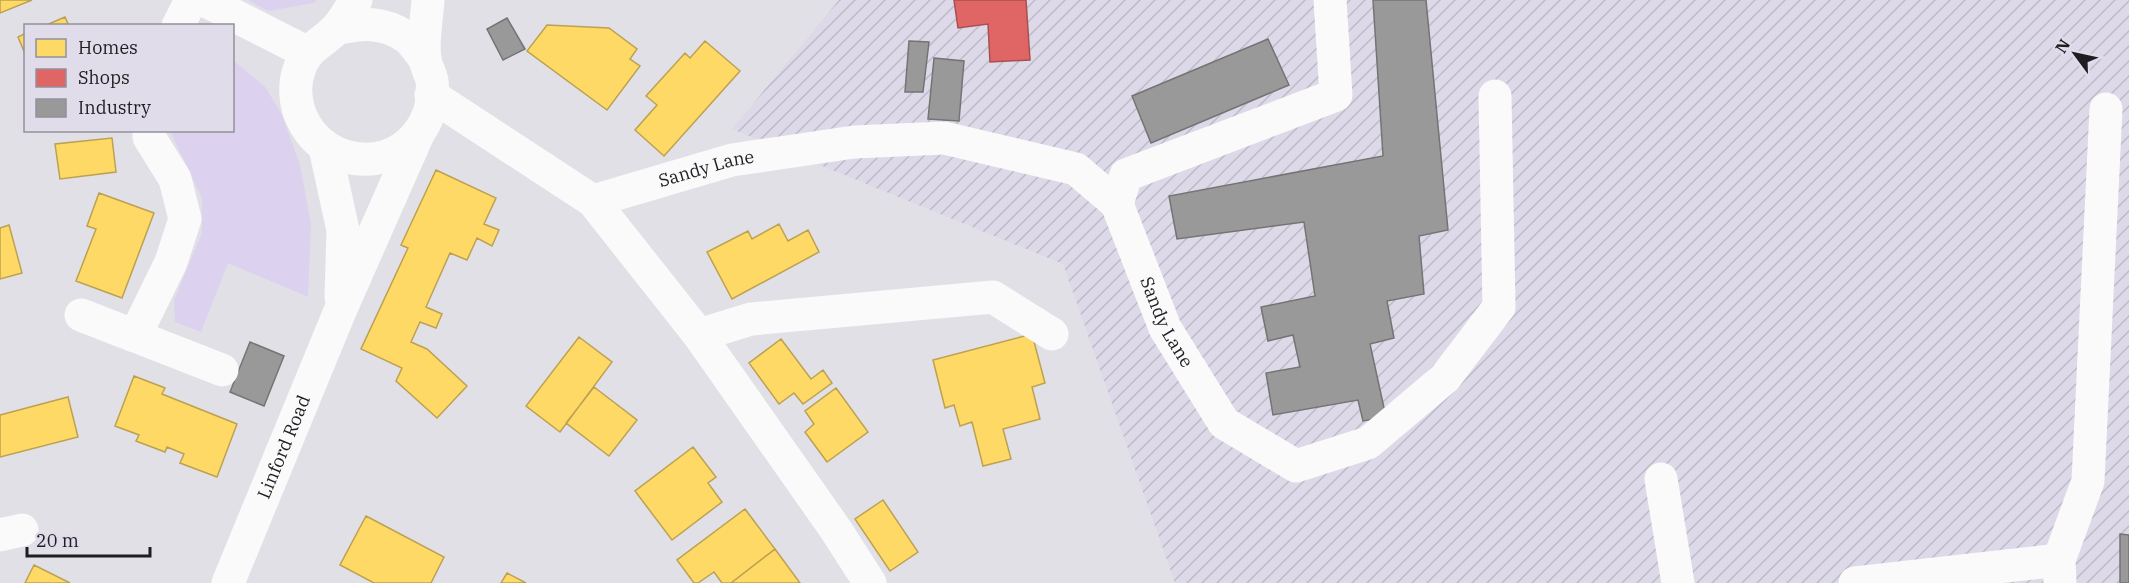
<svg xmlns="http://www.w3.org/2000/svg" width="2129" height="583" font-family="'IBM Plex Serif',serif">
<defs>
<pattern id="industrial-furrows" width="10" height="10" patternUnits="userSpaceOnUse" patternTransform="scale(1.5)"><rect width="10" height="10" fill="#ded9e8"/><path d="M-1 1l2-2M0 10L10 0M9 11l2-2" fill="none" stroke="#bebac7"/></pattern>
</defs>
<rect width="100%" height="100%" fill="#e1e0e6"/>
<!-- industrial -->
<path fill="url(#industrial-furrows)" d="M 839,0 L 2129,0 L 2129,583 L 1175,583 L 1063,264 L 732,129 Z"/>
<!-- green -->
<path fill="#dcd2ef" d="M 248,0 L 317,0 L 314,3 L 268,11 Z
M 233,60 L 266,88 L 282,115 L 300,165 L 311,224 L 308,297 L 228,263 L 201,332 L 175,322 L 174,300 L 202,233 L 202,198 L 170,131 L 232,130 Z"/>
<!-- homes -->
<path fill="#ffd966" stroke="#bca152" stroke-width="1.5" d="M 0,0 L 32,0 L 0,13 Z
M 65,17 L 69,26 L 44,26 Z
M 547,25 L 609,28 L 637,49 L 630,59 L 640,66 L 607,110 L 527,51 Z
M 26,33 L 26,56 L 18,37 Z
M 705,41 L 740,71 L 664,156 L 635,130 L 657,105 L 646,96 L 685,53 L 690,58 Z
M 112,138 L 116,172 L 60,179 L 55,144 Z
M 436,170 L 496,198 L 484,224 L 499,230 L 492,246 L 477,238 L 467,260 L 450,253 L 426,307 L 442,314 L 436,328 L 420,322 L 411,342 L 427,349 L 467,386 L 437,418 L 396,381 L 402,368 L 361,349 L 408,248 L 401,245 Z
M 99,193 L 154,213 L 122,298 L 76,281 L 96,229 L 87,226 Z
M 779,224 L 788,241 L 808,230 L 819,252 L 732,299 L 707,252 L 748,231 L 752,239 Z
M 9,225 L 22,273 L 0,279 L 0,228 Z
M 1032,334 L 1045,383 L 1032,387 L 1040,419 L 1003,429 L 1011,459 L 983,466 L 972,422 L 960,426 L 954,405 L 945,408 L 933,360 Z
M 579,337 L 612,362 L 560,432 L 526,406 Z
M 781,339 L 811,379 L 823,370 L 832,383 L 803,404 L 794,393 L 779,404 L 749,363 Z
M 134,376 L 165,388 L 162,394 L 237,424 L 217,477 L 180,463 L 184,454 L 167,447 L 165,452 L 136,441 L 139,435 L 115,426 Z
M 594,387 L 637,420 L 609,456 L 566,423 Z
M 836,388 L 868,432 L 827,462 L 805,432 L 814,424 L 805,411 Z
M 68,397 L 78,437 L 0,457 L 0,415 Z
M 693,447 L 716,477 L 708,483 L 722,502 L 672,540 L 635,491 Z
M 883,500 L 918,552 L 890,571 L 855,519 Z
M 745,509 L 775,549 L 731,583 L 722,583 L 714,572 L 698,583 L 694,583 L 677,560 Z
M 366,516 L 444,557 L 431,583 L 374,583 L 340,565 Z
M 775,549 L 800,583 L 731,583 Z
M 34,565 L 70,583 L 25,583 Z
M 507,573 L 526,583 L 501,583 Z"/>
<!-- shops -->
<path fill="#e06666" stroke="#a65052" stroke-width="1.5" d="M 954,0 L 1026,0 L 1030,60 L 990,62 L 988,24 L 958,28 Z"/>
<!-- industry -->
<path fill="#999" stroke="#747475" stroke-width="1.5" d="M 1373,0 L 1426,0 L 1448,230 L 1419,236 L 1424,294 L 1387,301 L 1394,338 L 1370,344 L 1386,417 L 1363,421 L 1358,400 L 1273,415 L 1266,373 L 1300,367 L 1293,335 L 1268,341 L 1261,307 L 1315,296 L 1304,222 L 1177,239 L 1169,196 L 1383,156 Z
M 507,18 L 525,49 L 503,60 L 487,29 Z
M 1268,39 L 1289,85 L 1151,143 L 1132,96 Z
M 909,41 L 929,42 L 923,92 L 905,92 Z
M 934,58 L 964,61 L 959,121 L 928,119 Z
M 250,342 L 284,356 L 264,406 L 230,392 Z
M 2120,534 L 2129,535 L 2129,583 L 2120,583 Z"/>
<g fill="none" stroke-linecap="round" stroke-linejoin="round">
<!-- minor -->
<g stroke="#fafafb" stroke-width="33">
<path d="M 204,0 L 308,53"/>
<path d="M 356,0 C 349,10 343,22 335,30 C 320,45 307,47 299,70 C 294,84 295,101 300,114 C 324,174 407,175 429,113 C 432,105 433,89 432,81 C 431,74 426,67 425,59 C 422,42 427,18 428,0"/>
<path d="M 178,26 L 191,0"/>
<path d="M 336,29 C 361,23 383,21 406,37 C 413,42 419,52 425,59"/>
<path d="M 431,95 L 593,201 L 699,335 L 836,530 L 870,583"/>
<path d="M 325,148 L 343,230 L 341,297"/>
<path id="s1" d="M 593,201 L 732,160 L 854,142 L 944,138 L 1076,169 L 1117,204 L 1165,328 L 1224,423 L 1296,466 L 1368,443 L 1445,378 L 1499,307 L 1495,96"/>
<path d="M 1117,204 L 1126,175 L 1336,95 L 1330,0"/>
<path d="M 81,315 L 135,336 L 171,262 L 185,219 L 175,179 L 149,137 L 149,130"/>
<path d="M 699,335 L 751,319 L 993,297 L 1052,334"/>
<path d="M 135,336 L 222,370"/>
<path d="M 1661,479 L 1678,583"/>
<path d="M 0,535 L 22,530"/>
<path id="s2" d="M 228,583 L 340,311 L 419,132"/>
<path d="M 1855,583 L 2059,560"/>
<path d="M 2060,583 L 2059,560 L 2088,481 L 2106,109"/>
</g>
</g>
<g text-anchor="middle" stroke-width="6" stroke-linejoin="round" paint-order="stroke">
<!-- street labels -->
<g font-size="18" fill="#1f1d22" stroke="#e0dcea">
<text dy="6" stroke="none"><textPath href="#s1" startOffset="118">Sandy Lane</textPath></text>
<text dy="6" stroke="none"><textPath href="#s1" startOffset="676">Sandy Lane</textPath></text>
<text dy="6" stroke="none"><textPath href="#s2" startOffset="147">Linford Road</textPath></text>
</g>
</g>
<!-- legend -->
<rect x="24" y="24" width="210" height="108" fill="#e0dcea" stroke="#93909a" stroke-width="1.5"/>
<rect x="36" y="39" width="30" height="18" fill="#ffd966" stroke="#93909a" stroke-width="1.5"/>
<text x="78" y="54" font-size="18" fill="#1f1d22">Homes</text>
<rect x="36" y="69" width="30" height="18" fill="#e06666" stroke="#93909a" stroke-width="1.5"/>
<text x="78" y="84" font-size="18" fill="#1f1d22">Shops</text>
<rect x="36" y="99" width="30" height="18" fill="#999999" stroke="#93909a" stroke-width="1.5"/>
<text x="78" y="114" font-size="18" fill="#1f1d22">Industry</text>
<!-- north arrow -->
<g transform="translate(2075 54) rotate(303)" stroke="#e0dcea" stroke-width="4.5" paint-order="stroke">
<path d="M0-4.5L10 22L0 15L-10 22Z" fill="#1f1d22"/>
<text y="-9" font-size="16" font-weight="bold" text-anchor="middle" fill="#1f1d22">N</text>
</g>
<!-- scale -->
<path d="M27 547v9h123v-9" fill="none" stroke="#1f1d22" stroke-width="3"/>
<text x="36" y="547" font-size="18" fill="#1f1d22" stroke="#e0dcea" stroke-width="4.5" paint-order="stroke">20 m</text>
</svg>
